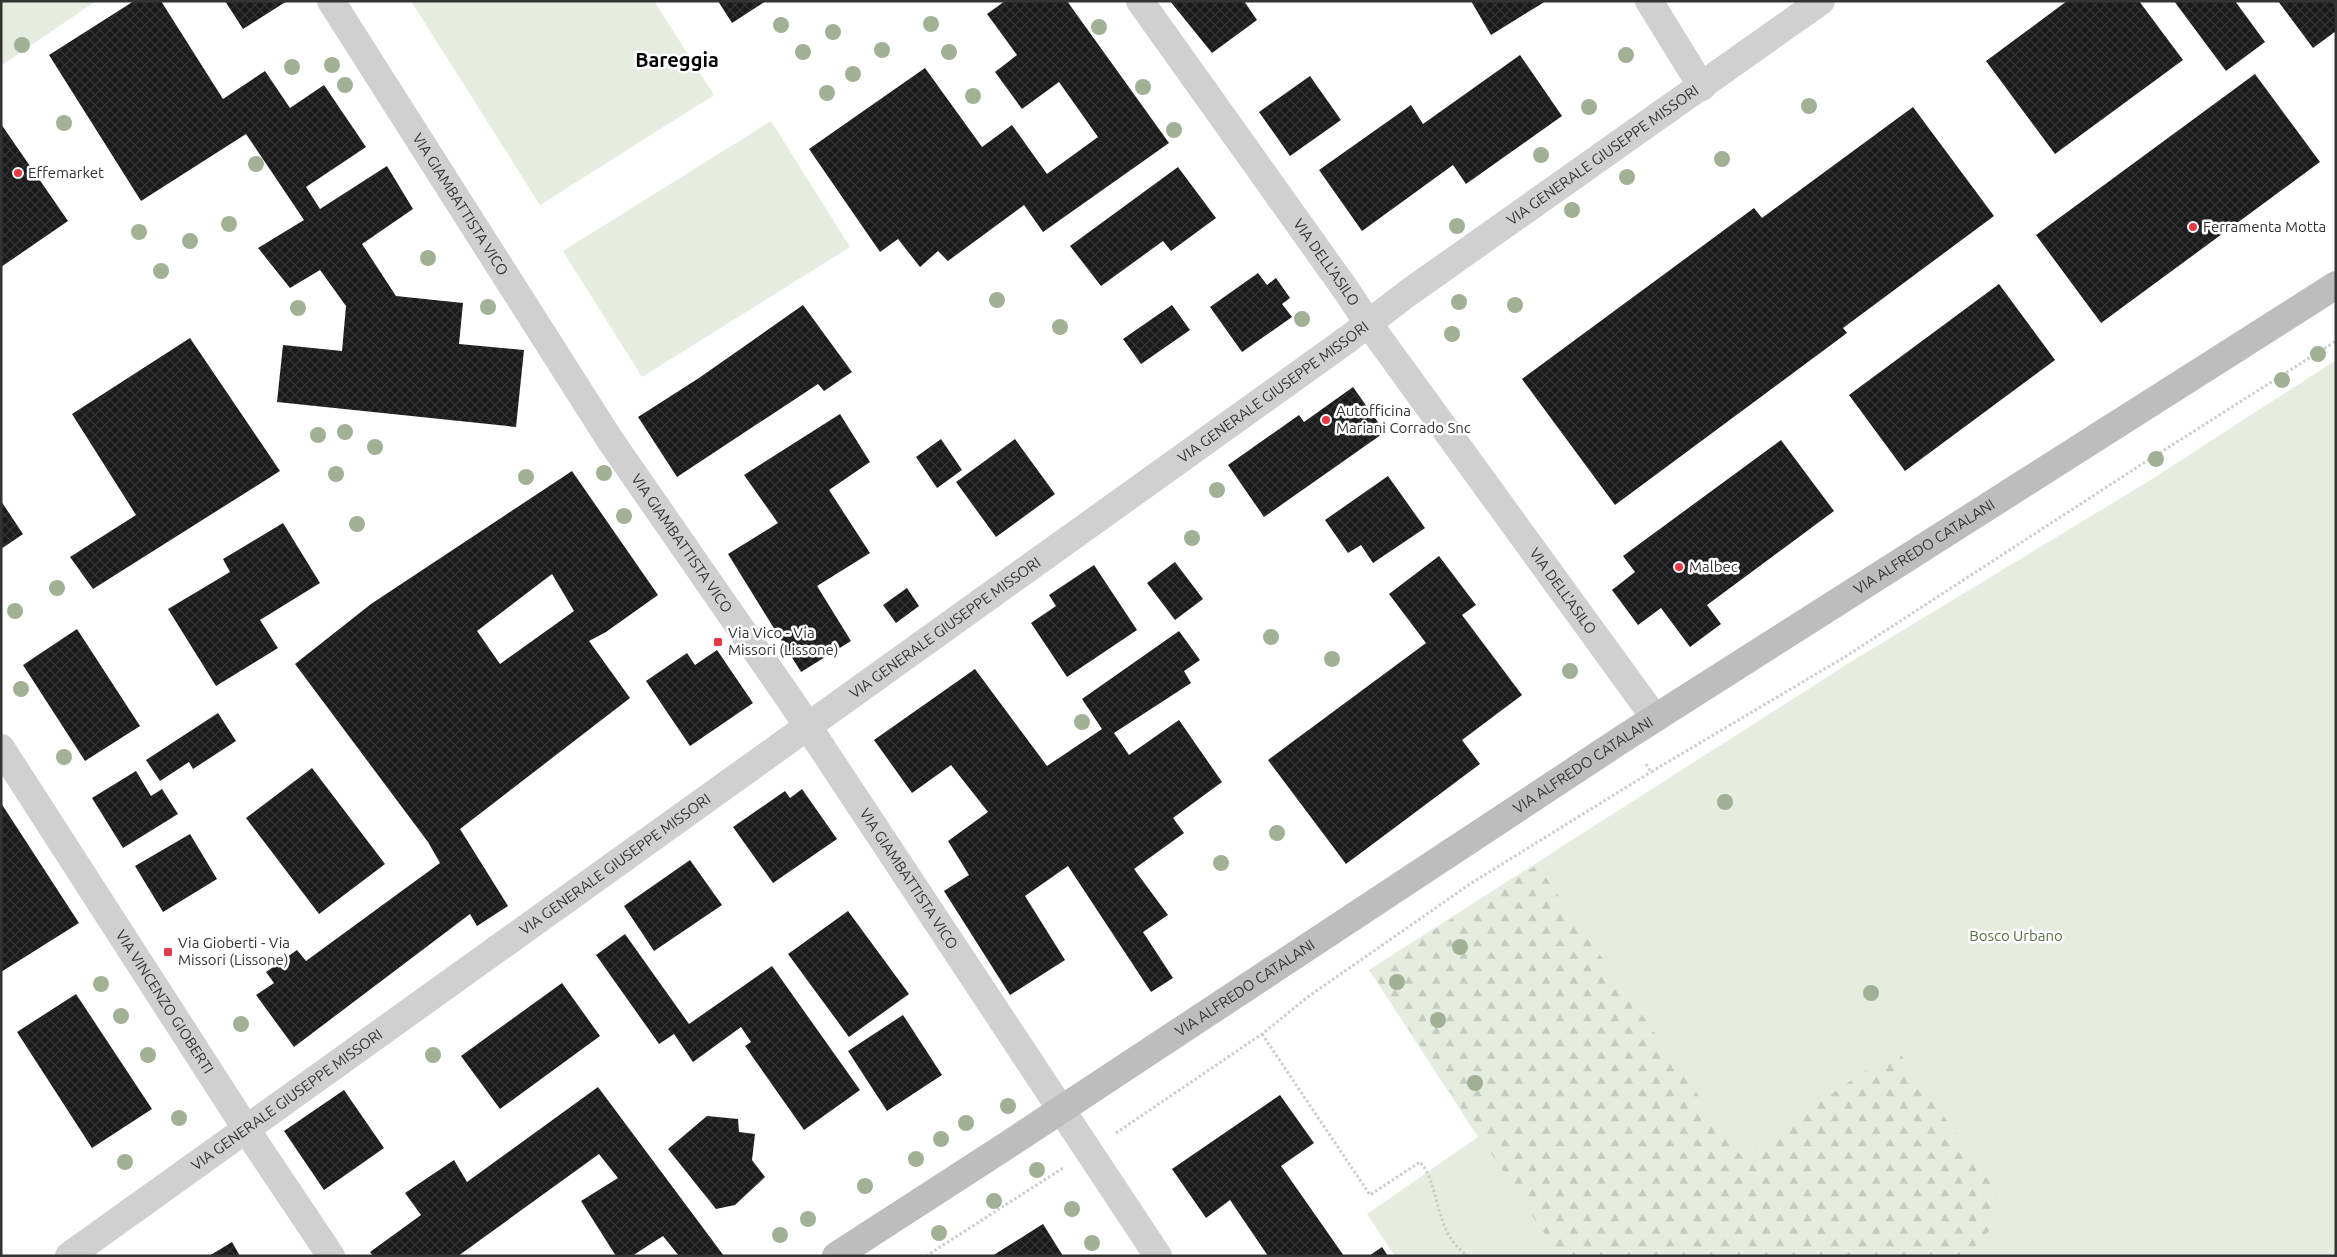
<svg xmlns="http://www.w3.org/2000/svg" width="2337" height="1257" font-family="Ubuntu,sans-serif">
<defs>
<pattern id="forest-firs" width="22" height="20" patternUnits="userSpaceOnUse" patternTransform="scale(1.25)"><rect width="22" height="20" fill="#e6ecdf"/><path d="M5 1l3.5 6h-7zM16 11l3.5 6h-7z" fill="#c6cbc0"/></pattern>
<pattern id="building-cross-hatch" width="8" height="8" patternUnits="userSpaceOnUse" patternTransform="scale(1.25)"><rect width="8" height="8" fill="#1a1a1a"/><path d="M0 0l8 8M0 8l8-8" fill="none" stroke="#333"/></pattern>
</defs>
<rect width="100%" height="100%" fill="#fff"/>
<!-- green -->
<path fill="#e6ecdf" d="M 1,1 L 96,1 L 2,65 Z
M 411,1 L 654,1 L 714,95 L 540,205 Z
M 771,121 L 850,247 L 642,377 L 563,251 Z
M 2336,360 L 2336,1256 L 1395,1256 L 1367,1214 L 1478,1137 L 1369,970 L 1849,663 L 2149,481 Z"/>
<!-- forest -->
<path fill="url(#forest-firs)" d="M 1537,865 L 1741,1156 L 1897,1049 L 1997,1193 L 1989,1231 L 1967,1256 L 1559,1256 L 1370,970 Z"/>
<!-- building -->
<path fill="url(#building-cross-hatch)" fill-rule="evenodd" d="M 134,1 L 161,1 L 223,99 L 265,71 L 290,108 L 324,85 L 366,147 L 306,187 L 320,209 L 387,166 L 413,209 L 362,244 L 396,296 L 463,303 L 459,344 L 524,350 L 516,427 L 277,402 L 283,345 L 342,351 L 346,306 L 320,270 L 290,288 L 258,248 L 304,220 L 246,134 L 141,201 L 49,55 Z
M 225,1 L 287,1 L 243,29 Z
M 718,1 L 766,1 L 732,23 Z
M 1005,1 L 1067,1 L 1169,143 L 1043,232 L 1024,205 L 948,261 L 938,251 L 920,267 L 898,239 L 880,252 L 809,149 L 925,68 L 982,147 L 1012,125 L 1047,174 L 1098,137 L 1059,82 L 1022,109 L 995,72 L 1017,55 L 987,14 Z
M 1170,1 L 1244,1 L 1257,20 L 1212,53 Z
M 1471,1 L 1546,1 L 1491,35 Z
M 2067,1 L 2139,1 L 2183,60 L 2055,154 L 1986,61 Z
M 2174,1 L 2235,1 L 2265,42 L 2226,71 Z
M 2278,1 L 2336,1 L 2336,31 L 2313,48 Z
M 1520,55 L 1562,116 L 1466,184 L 1453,165 L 1362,231 L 1319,170 L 1411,105 L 1423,124 Z
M 2255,74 L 2320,162 L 2101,323 L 2036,235 Z
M 1310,76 L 1341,120 L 1290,156 L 1259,112 Z
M 1913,107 L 1994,216 L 1843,328 L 1847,333 L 1615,505 L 1522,379 L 1754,208 L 1762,218 Z
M 1,124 L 68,221 L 1,267 Z
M 1178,167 L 1216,218 L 1171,251 L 1163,241 L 1101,286 L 1070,246 Z
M 1258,273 L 1267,285 L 1276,278 L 1290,298 L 1282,304 L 1292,317 L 1242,352 L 1210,307 Z
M 1999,284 L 2055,360 L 1905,471 L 1849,395 Z
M 803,305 L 852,372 L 824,391 L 818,384 L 677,477 L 638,417 L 699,378 Z
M 1172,305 L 1190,330 L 1141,364 L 1123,339 Z
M 190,338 L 280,471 L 93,589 L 70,557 L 136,515 L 72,414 Z
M 1353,387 L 1385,432 L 1264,517 L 1228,465 L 1299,415 L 1304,422 Z
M 840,414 L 870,462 L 829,490 L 870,553 L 817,586 L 851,641 L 801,672 L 728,554 L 778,523 L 744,475 Z
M 941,439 L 962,470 L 937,488 L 916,457 Z
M 1015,439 L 1055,494 L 996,537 L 956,482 Z
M 1781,440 L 1834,511 L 1707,605 L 1721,624 L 1690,647 L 1661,608 L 1638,625 L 1612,590 L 1635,572 L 1623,556 Z
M 572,471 L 658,595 L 606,632 L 589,641 L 630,698 L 460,829 L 508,906 L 477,926 L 470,914 L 294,1047 L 256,995 L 274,983 L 266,972 L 297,950 L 306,961 L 440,863 L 428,842 L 295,664 L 371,604 ZM 552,574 L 574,611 L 500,664 L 477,631 Z
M 1388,476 L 1425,528 L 1373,563 L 1361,545 L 1348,553 L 1325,520 Z
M 1,501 L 23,534 L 1,549 Z
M 283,523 L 320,583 L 260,620 L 278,648 L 216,686 L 168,609 L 230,572 L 223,559 Z
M 1439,556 L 1476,605 L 1462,615 L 1522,695 L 1462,740 L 1480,764 L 1346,864 L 1268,760 L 1426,643 L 1389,594 Z
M 1175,562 L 1203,599 L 1175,620 L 1147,583 Z
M 1094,565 L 1137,630 L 1067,677 L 1031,623 L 1056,606 L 1049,595 Z
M 907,588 L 919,606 L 896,623 L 883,605 Z
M 77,629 L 140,726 L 85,761 L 23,665 Z
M 1179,631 L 1200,660 L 1184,671 L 1191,683 L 1114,733 L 1129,755 L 1179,720 L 1222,782 L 1173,818 L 1184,833 L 1134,869 L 1168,915 L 1143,932 L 1173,978 L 1151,992 L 1068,866 L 1025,896 L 1065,960 L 1010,995 L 944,891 L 969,875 L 948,841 L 988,812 L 951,765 L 912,793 L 874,740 L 975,669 L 1047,766 L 1102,729 L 1082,699 Z
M 717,650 L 753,703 L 690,746 L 646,681 L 687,653 L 695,665 Z
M 218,713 L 236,741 L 193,769 L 189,762 L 160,781 L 146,760 Z
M 312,768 L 385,864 L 319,914 L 246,818 Z
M 136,771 L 151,796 L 162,789 L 178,814 L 123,848 L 92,798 Z
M 802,789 L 837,839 L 773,883 L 733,827 L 785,791 L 790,798 Z
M 1,803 L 79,923 L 1,972 Z
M 190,834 L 217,879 L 163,912 L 135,866 Z
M 690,860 L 722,905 L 654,951 L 624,906 Z
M 848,911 L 909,994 L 849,1037 L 788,954 Z
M 625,934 L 689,1024 L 772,966 L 860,1090 L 804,1130 L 745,1046 L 751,1042 L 741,1027 L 693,1062 L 674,1034 L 659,1044 L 596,955 Z
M 562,983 L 600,1036 L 500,1109 L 461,1056 Z
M 76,994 L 152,1109 L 92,1148 L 17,1032 Z
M 903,1015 L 942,1075 L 887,1111 L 848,1051 Z
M 598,1087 L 724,1256 L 679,1256 L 663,1236 L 632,1256 L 616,1256 L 581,1201 L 618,1178 L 599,1154 L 458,1256 L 373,1256 L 370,1252 L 421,1215 L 405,1193 L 454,1160 L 467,1182 Z
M 344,1090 L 384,1148 L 324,1190 L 284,1131 Z
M 1280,1095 L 1314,1143 L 1281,1166 L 1344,1256 L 1268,1256 L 1230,1200 L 1206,1218 L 1172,1169 Z
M 707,1116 L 738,1119 L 739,1132 L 755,1134 L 752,1160 L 765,1177 L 735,1205 L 716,1209 L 668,1149 Z
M 1043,1224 L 1063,1256 L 992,1256 Z
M 232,1242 L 240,1256 L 209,1256 Z
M 1382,1247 L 1388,1256 L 1369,1256 Z"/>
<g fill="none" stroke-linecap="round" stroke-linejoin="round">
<!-- path -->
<path stroke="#cdcdcd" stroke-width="3" stroke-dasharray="2.5 2.5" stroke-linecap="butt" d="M 1646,764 L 1651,772 L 1848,655 L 2139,466 L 2336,341
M 1262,1034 L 1370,1195 L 1420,1162 C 1442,1187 1432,1231 1468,1256
M 1116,1133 L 1262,1034 L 1309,996 L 1473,882 L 1651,772
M 926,1256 L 1063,1168"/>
<!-- street -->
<g stroke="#d0d0d0" stroke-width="28">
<path id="s1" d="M 331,1 L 610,440 L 791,701 L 1158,1256"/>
<path id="s2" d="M 1140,1 L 1346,290 L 1368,323 L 1655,718"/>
<path d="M 1649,1 L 1702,87"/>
<path id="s3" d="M 1,748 L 256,1144 L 331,1256"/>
<path id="s4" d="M 69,1256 L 1348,339 L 1408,293 L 1821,1"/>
</g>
<!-- secondary -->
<path stroke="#bdbdbd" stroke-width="28" id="s5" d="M 836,1256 L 1006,1146 L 1627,736 L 2336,285"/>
</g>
<!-- trees -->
<g fill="#a2b095">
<circle cx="931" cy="24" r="8"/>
<circle cx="781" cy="25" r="8"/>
<circle cx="1099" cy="27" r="8"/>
<circle cx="833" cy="32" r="8"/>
<circle cx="22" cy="45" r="8"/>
<circle cx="882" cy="50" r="8"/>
<circle cx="803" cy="52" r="8"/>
<circle cx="949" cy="52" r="8"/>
<circle cx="1626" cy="55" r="8"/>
<circle cx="332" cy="65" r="8"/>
<circle cx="292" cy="67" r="8"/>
<circle cx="853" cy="74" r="8"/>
<circle cx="345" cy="85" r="8"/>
<circle cx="1143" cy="87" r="8"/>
<circle cx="827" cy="93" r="8"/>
<circle cx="973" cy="96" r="8"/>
<circle cx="1809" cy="106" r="8"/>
<circle cx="1589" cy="107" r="8"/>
<circle cx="64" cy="123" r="8"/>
<circle cx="1174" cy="130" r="8"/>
<circle cx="1541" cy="155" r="8"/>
<circle cx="1722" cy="159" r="8"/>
<circle cx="256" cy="164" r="8"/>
<circle cx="1627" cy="177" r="8"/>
<circle cx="1572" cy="210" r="8"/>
<circle cx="229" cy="224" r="8"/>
<circle cx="1457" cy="226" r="8"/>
<circle cx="139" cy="232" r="8"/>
<circle cx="190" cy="241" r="8"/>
<circle cx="428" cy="258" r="8"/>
<circle cx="161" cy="271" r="8"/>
<circle cx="997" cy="300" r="8"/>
<circle cx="1459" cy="302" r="8"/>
<circle cx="1515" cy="305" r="8"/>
<circle cx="488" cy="307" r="8"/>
<circle cx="298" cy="308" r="8"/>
<circle cx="1302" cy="319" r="8"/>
<circle cx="1060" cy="327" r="8"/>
<circle cx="1452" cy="334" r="8"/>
<circle cx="2318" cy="354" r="8"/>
<circle cx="2282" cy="380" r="8"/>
<circle cx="345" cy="432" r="8"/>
<circle cx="318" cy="435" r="8"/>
<circle cx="375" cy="447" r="8"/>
<circle cx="2156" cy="459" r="8"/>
<circle cx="604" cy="473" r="8"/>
<circle cx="336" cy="474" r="8"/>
<circle cx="526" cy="477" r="8"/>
<circle cx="1217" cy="490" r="8"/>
<circle cx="624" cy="516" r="8"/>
<circle cx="357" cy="524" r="8"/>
<circle cx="1192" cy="538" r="8"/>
<circle cx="57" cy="588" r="8"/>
<circle cx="15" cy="611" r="8"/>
<circle cx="1271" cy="637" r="8"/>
<circle cx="1332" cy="659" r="8"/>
<circle cx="1570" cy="671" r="8"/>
<circle cx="21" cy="689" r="8"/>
<circle cx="1082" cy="722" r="8"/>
<circle cx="64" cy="757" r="8"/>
<circle cx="1725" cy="802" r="8"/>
<circle cx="1277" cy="833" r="8"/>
<circle cx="1221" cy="863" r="8"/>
<circle cx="1460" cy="947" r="8"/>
<circle cx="1397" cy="982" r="8"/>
<circle cx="101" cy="984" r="8"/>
<circle cx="1871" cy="993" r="8"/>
<circle cx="121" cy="1016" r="8"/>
<circle cx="1438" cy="1020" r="8"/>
<circle cx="241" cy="1024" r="8"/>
<circle cx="148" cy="1055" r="8"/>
<circle cx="433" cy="1055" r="8"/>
<circle cx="1475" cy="1083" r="8"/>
<circle cx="1008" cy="1106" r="8"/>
<circle cx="179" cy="1118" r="8"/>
<circle cx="966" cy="1123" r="8"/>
<circle cx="941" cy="1139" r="8"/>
<circle cx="916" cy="1159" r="8"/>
<circle cx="125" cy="1162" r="8"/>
<circle cx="1037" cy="1170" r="8"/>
<circle cx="865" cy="1186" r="8"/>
<circle cx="994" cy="1201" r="8"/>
<circle cx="1072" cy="1209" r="8"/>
<circle cx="808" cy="1219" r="8"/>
<circle cx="939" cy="1233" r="8"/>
<circle cx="780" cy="1235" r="8"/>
<circle cx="1092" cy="1243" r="8"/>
</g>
<!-- markers -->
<g fill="#e63946" stroke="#fff" stroke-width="2">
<circle cx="18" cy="173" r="5"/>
<circle cx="2193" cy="227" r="5"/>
<circle cx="1326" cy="420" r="5"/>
<circle cx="1679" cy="567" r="5"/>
<rect x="713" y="637" width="10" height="10" rx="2.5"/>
<rect x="163" y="947" width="10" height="10" rx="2.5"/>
</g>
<g text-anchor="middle" stroke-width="5" stroke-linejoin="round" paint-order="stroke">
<!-- street labels -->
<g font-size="15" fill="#333" stroke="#fff">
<text dy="5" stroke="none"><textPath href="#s4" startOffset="1888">VIA GENERALE GIUSEPPE MISSORI</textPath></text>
<text dy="5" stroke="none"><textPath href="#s1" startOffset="241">VIA GIAMBATTISTA VICO</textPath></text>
<text dy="5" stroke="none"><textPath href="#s2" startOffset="321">VIA DELL'ASILO</textPath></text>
<text dy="5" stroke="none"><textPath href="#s4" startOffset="1482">VIA GENERALE GIUSEPPE MISSORI</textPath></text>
<text dy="5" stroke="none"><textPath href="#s1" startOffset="646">VIA GIAMBATTISTA VICO</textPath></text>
<text dy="5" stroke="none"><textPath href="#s5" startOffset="1299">VIA ALFREDO CATALANI</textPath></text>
<text dy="5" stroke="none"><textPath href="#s2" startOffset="726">VIA DELL'ASILO</textPath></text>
<text dy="5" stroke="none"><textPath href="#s4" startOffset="1078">VIA GENERALE GIUSEPPE MISSORI</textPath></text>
<text dy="5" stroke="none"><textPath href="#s5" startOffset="894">VIA ALFREDO CATALANI</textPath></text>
<text dy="5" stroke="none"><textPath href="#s4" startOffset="672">VIA GENERALE GIUSEPPE MISSORI</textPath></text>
<text dy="5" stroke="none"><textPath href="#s1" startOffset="1051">VIA GIAMBATTISTA VICO</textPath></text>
<text dy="5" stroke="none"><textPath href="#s5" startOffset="489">VIA ALFREDO CATALANI</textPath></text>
<text dy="5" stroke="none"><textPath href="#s3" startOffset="302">VIA VINCENZO GIOBERTI</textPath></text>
<text dy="5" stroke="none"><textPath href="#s4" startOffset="268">VIA GENERALE GIUSEPPE MISSORI</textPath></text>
</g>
<!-- poi labels -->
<g font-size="15" fill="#333" stroke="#fff" text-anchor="start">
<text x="28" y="178">Effemarket</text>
<text x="2203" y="232">Ferramenta Motta</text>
<text x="1336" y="416">Autofficina<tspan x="1336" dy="17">Mariani Corrado Snc</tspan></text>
<text x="1689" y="572">Malbec</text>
<text x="728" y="638">Via Vico - Via<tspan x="728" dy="17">Missori (Lissone)</tspan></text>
<text x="178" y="948">Via Gioberti - Via<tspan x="178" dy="17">Missori (Lissone)</tspan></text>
</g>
<!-- park labels -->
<g font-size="15" fill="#56703f" stroke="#fff">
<text x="2016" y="941">Bosco Urbano</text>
</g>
<!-- district labels -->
<g font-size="20" font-weight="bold" fill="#000" stroke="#fff">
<text x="677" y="67">Bareggia</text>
</g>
</g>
<!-- border -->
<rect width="2337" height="1257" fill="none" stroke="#333333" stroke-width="5"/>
</svg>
